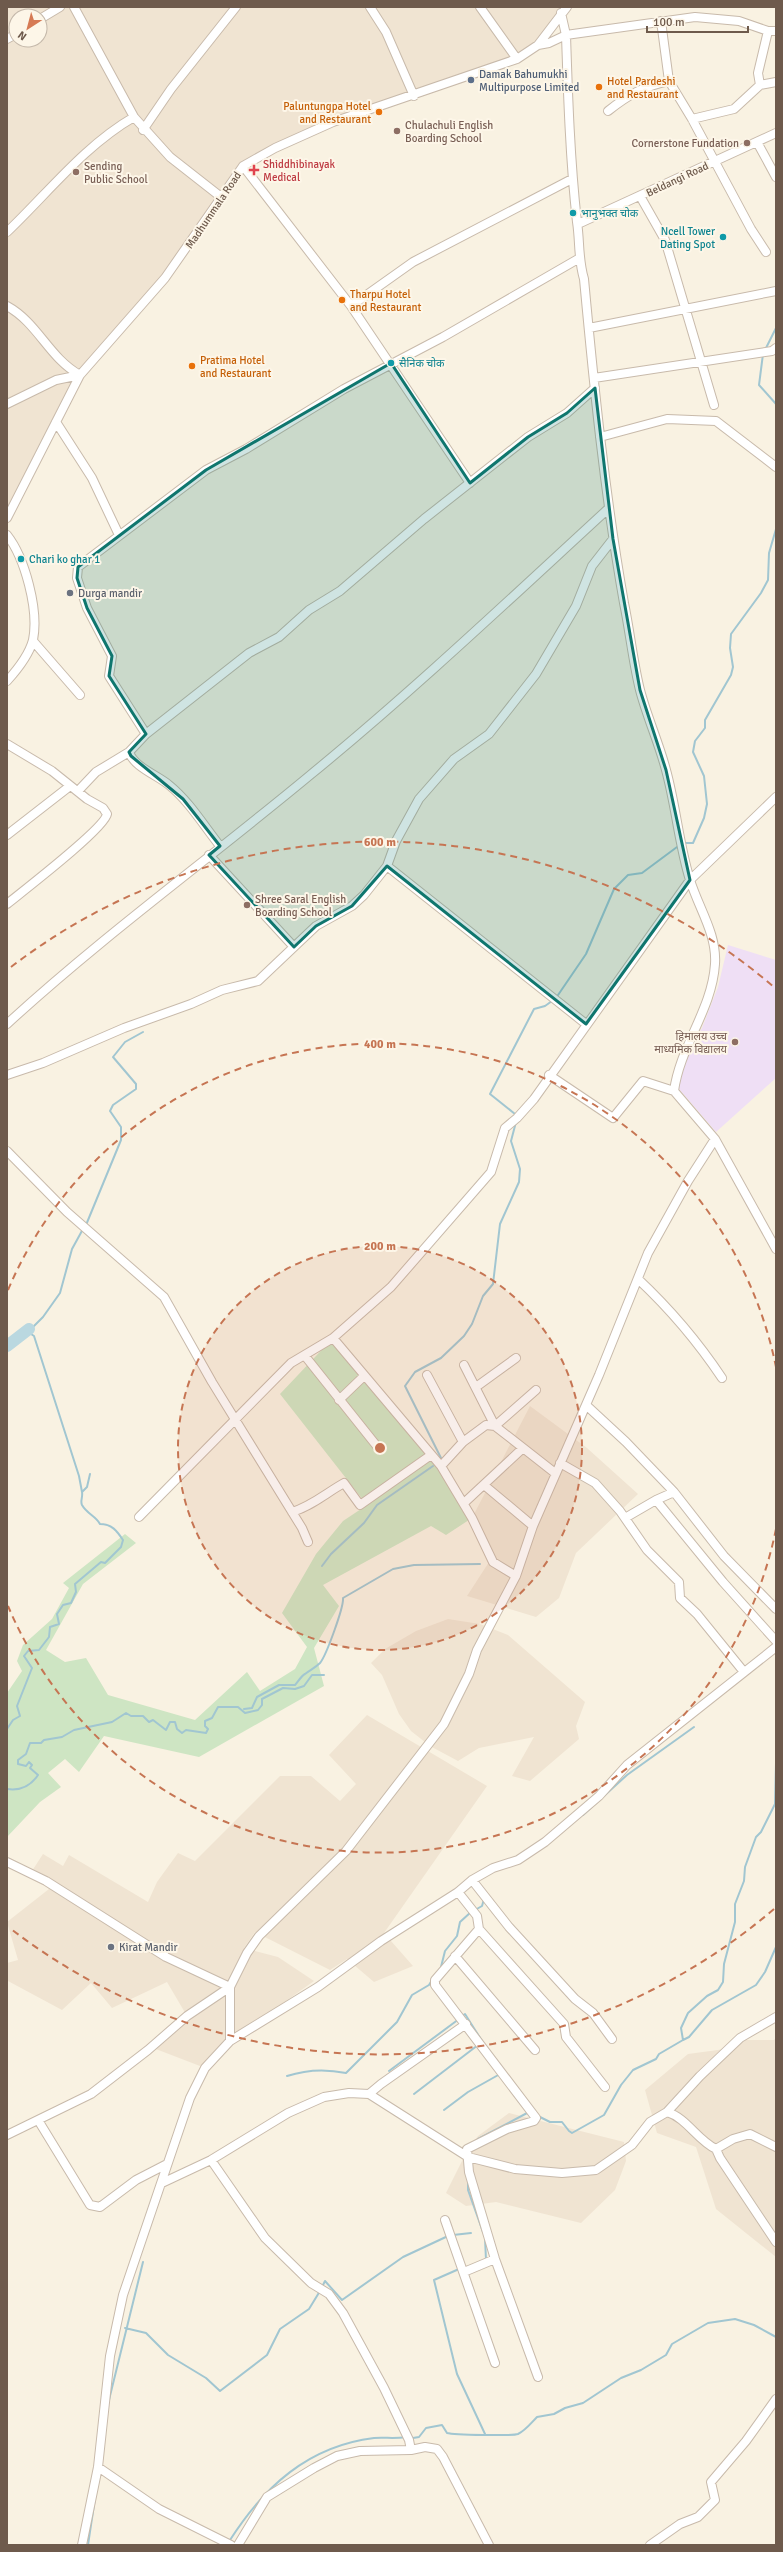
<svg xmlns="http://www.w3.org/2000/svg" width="783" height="2552" font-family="Signika,'Noto Sans Devanagari',sans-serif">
<rect width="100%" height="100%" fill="#f9f2e2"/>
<!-- residential -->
<path fill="#f0e4d2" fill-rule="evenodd" d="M 7,7 L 566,7 L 549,32 L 516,59 L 332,124 L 246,164 L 165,276 L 74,384 L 7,521 ZM 16,16 L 40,16 L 40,40 L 16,40 Z
M 530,1406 L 587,1448 L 638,1494 L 576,1553 L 559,1598 L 536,1617 L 467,1596 L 489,1562 L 472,1518 Z
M 448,1619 L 480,1624 L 508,1635 L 585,1702 L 576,1726 L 579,1739 L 530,1781 L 512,1776 L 534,1737 L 479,1748 L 458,1761 L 430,1746 L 411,1731 L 399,1714 L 382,1675 L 371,1663 L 385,1649 L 416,1631 Z
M 367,1715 L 487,1786 L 384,1933 L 413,1966 L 374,1982 L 347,1959 L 330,1970 L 255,1932 L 244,1948 L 278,1957 L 314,1981 L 230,2041 L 200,2066 L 148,2046 L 187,2016 L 167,1982 L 112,2008 L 91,1983 L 62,2010 L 8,1981 L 7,1963 L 18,1960 L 7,1922 L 49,1889 L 30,1874 L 43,1854 L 63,1866 L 69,1855 L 148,1902 L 157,1882 L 178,1853 L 195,1861 L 280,1776 L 311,1776 L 340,1801 L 356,1784 L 329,1755 Z
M 776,2038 L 776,2257 L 716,2209 L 696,2147 L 657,2133 L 645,2090 L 688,2054 L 725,2049 L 744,2040 L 774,2040 Z
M 509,2113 L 624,2142 L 626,2161 L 615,2190 L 581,2223 L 496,2202 L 466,2206 L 446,2193 L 468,2149 L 478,2136 Z"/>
<!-- education -->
<path fill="#efdff5" d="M 728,945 L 776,960 L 776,1078 L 716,1132 L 679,1089 L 679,1076 L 686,1056 L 702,1028 L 718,987 Z"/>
<!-- grass -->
<path fill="#cee5c3" d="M 333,1338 L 441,1466 L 472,1518 L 446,1535 L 431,1526 L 323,1585 L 339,1606 L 314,1648 L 324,1686 L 199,1757 L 104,1736 L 79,1772 L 65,1759 L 48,1773 L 61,1787 L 40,1802 L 7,1837 L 7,1693 L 22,1671 L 17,1661 L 23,1645 L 52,1619 L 69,1588 L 63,1583 L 125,1534 L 136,1543 L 83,1584 L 46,1650 L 65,1662 L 86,1658 L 108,1695 L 195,1720 L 247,1672 L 260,1691 L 295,1669 L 307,1647 L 282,1613 L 316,1554 L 343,1521 L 367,1505 L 280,1394 Z"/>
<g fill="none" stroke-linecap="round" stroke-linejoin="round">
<!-- stream -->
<path stroke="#a1c6d1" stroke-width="2" d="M 765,350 L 776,328
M 763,354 L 759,385 L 776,404
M 686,843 L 693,843 L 704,818 L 707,804 L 704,776 L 693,752 L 695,741 L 705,728 L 705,720 L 731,675 L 733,667 L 730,648 L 731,634 L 761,593 L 768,580 L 769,553 L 776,529
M 556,998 L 586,954 L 614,889 L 628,875 L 642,873 L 677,847
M 515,1114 L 490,1094 L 534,1009 L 545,1006 L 552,1001
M 86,1225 L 121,1140 L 121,1127 L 110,1111 L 113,1105 L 136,1089 L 136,1084 L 113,1057 L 125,1042 L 143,1032
M 441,1458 L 405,1386 L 415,1372 L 441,1358 L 464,1336 L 472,1324 L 483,1296 L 493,1284 L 500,1224 L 519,1182 L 520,1169 L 511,1141 L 516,1122
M 82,1492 L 79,1476 L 34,1336 L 28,1332 L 43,1317 L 60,1293 L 72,1249 L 83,1229
M 322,1566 L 331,1554 L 364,1523 L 377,1505 L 433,1466
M 244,1709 L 252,1708 L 257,1697 L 279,1685 L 295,1685 C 298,1682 301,1676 305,1674 C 310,1670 315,1668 320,1663 C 326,1656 344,1607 343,1598 L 393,1569 L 414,1565 L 480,1564
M 7,1729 L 13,1720 L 20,1716 L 17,1706 L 32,1668 L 24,1656 L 28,1651 L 39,1650 L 49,1637 L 50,1627 L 59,1624 L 57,1614 L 63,1605 L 71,1603 L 76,1592 L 75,1584 L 101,1562 L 105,1563 L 121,1547 L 123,1540 C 117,1531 112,1524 100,1524 C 96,1516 87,1514 82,1505 C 80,1501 83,1497 82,1492 L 87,1487 L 90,1474
M 7,1789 C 20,1791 30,1787 38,1775 L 30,1768 L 32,1765 L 29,1762 L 26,1766 L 18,1764 L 18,1760 L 26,1754 L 30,1743 L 41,1743 L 44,1740 L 62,1737 L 74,1730 L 112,1722 L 126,1713 L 131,1716 L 143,1716 L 149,1722 L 153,1720 L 166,1730 L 170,1722 L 175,1722 L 177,1729 L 182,1733 L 186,1730 L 206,1733 L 208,1729 L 205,1726 L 205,1721 L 212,1718 L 218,1707 L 238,1707 L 245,1713 L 258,1710 L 262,1705 L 262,1699 L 283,1688 L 295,1689 L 304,1686 L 312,1675 L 324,1675
M 583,1815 L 627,1775 L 694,1727
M 475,1910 L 482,1906 L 484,1899
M 441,1967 L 445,1951 L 457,1936 L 460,1922 L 471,1912
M 462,2016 L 465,2014 L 482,2041
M 683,2040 L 689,2037 L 712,2010 L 756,1985 L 765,1972 L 776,1947
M 389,2071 L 459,2019
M 287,2076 C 305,2070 327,2069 346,2073 L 397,2022 L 412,1995 L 429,1985 L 432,1980
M 414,2094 L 478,2045
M 444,2110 L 468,2092 L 500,2074
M 538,2116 L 550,2122 L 562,2122 L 569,2131 L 572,2133 L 604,2115 L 621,2085 L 633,2070 L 656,2059 L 659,2054 L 683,2040 L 681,2028 L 688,2013 L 707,1996 L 718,1990 L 723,1982 L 724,1964 L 735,1922 L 735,1904 L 744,1881 L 745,1867 L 756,1837 L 761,1832 L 775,1804 L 776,1763
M 478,2139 L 529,2112
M 468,2181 L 468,2190 L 483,2232
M 453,2235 L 471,2233
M 485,2238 L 486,2260
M 459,2269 L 434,2280 L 457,2374 L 485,2434
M 323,2285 L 325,2281 L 342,2300 L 403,2257 L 448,2236
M 125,2328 L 146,2333 L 168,2355 L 206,2378 L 220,2391 L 267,2355 L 280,2329 L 309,2309 L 320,2291
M 108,2404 L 143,2262
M 413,2438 L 419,2437 L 426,2428 L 442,2425 L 447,2433 C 454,2435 513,2436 518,2434 C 526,2430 531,2423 537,2417 L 554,2414 L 565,2408 L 583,2403 L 621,2378 L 641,2370 L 666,2355 L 672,2344 L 708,2323 L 735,2319 L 754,2325 L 776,2337
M 230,2540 C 264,2487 308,2446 374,2438 C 384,2437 395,2439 405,2437
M 88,2545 L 95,2498"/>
<!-- river -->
<path stroke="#bad8e0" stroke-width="12" d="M 7,1346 L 29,1329"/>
<!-- minor casing -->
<g stroke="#c8baab" stroke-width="10">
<path id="minor" d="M 74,7 L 134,117 L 170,157 L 221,197
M 370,7 L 386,32 L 414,96
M 480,7 L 517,59
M 561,13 L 566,35 C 568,97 570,159 577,222 C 580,241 578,259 584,279 C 594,387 605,496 624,603 C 630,632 633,662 640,690 C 647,717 659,743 666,770 C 676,806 679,845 690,880 C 699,909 717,934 715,964 C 712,1010 680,1046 674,1091 L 715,1139 L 776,1249
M 40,19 L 60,7
M 661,21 L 669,81 L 692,119 L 751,229 L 766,252
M 7,39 L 16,34
M 538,45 L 549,43 L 566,35 L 695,17 L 739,21 L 768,31 L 776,31
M 760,85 L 776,82
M 608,111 C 628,95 644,86 669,81
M 692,119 L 734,109 L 760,85 L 758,73 L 768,31
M 143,130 L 171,89 L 236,7
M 757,142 L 776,177
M 243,166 L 351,306 L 470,483
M 640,196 L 665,240 L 714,405
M 578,224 L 776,133
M 7,232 C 48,193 84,146 134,117
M 7,306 C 38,323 49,358 80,375 L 56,380 L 7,404
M 351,306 L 413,262 L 572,179
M 589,328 L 776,291
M 594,378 L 772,351 L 776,348
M 56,422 L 92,478 L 119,535
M 600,437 L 667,419 L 716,421 L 776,467
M 7,518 L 80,375 L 165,278 L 243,166 L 275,148 L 333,122 L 517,59 L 538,45 L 567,7
M 7,535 C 25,558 39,610 33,640 C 29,655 17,670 7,681
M 33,641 L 80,695
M 146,734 L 249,653 L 279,637 L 309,610 L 340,591 L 424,519 L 528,437 L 567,413 L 595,388
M 7,744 L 52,771 L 87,799 L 103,808 L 107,814 C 105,828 23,891 7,904
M 129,752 C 134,767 157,775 169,785 C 189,801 204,826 220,846
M 78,791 L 96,772 L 129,752 L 146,734 L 109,676 L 112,656 L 87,608 L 77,578 L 78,567 L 206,470 L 246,449 L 344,389 L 443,337 L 578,259
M 7,835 L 70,786
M 209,855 L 294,947
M 7,1024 C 103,936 209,859 309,776 C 413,691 510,599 609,508
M 586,1024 L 387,866 L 396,841 L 419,799 L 454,759 L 489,734 L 536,674 L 576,606 L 592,566 L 613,539
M 7,1075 L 43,1063 L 124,1028 L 191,1004 L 222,990 L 258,981 L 316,926 L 352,906 L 364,895 L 387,866
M 549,1075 L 613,1118 L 643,1081 L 674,1091
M 7,1151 L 67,1212 L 164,1297 L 212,1382 L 302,1528 L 308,1542
M 638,1279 C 670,1309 698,1342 722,1378
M 333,1338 L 441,1466 L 472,1518 L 493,1562 L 516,1576
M 305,1356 L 380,1450
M 464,1365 L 495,1426 L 536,1390
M 427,1375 L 463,1442 L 441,1466
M 476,1387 L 516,1358
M 339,1400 L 364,1376
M 586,1405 L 626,1442 L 674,1492
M 463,1442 L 486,1425 L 495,1426 L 555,1473
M 560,1463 L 595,1483 L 620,1511 L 647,1550 L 679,1582 L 680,1598 L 697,1614 L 744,1672
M 484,1485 L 533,1526
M 656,1500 L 674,1492 L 724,1556 L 776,1609
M 464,1503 L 523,1448
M 292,1512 C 312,1506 326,1493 344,1483 L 360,1505 L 431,1455
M 139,1517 L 291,1363 L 333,1338 L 391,1287 L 491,1172 L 505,1128 L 517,1118 L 534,1099 L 690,880 L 776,797
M 625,1518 L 656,1500 L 723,1582 L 776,1641
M 7,1862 L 46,1881 L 166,1957 L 230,1987
M 472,1880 L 509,1927 L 575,1999 L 593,2013 L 612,2039
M 458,1892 L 477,1916 L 479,1929 L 564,2024 L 566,2037 L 605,2087
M 479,1929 L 435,1980 L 435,1985 L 536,2118 L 534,2121 L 507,2129 L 467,2149 L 469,2172 L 495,2259 L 538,2377
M 455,1956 L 535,2050
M 230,2041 L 318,1987 L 381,1941 L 458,1892 L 472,1880 L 493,1868 L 518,1860 L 545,1842 L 599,1796 L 627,1765 L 776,1647
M 369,2094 L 381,2084 L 466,2024
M 667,2112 L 700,2076 L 740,2038 L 776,2017
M 38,2120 L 90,2205 L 100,2207 L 136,2180 L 167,2164
M 7,2135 L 91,2094 L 148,2050 L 187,2016 L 230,1987
M 716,2149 L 720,2158 L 776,2242
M 211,2160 L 265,2238 L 311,2283 L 329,2294 L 343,2313 L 384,2388 L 409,2440 L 411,2450
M 162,2183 L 211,2160 L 288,2113 L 324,2097 L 349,2093 L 369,2094 L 468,2157 L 515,2169 L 562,2173 L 596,2170 L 632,2145 L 650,2122 L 667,2112 C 687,2118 697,2140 716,2149 L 733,2139 L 750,2134 L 776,2147
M 445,2220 L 495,2363
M 464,2272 L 495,2259
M 98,2467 L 159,2509 L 231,2545
M 82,2545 L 98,2467 L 110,2356 L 123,2295 L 190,2098 L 205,2068 L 230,2041 L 230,1987 L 247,1953 L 259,1936 L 346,1851 L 444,1724 L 469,1674 L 477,1650 L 516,1576 L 533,1526 L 599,1375 L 648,1253 L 688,1181 L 715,1139
M 238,2545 L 267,2497 L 314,2468 L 337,2456 L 360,2451 L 411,2450 L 425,2447 L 437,2449 L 443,2457 L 489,2545
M 650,2545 L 680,2524 L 698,2517 L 715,2500 L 711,2482 L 746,2441 L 776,2399"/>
</g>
<!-- minor -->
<use href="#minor" stroke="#fff" stroke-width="8"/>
</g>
<!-- marked area -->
<path fill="#0f766e" fill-opacity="0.2" stroke="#0f766e" stroke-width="3" stroke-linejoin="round" d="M 391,363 L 470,483 L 528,437 L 567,413 L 595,388 L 613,539 L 640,690 L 666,770 L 690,880 L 586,1024 L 387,866 L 352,906 L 316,926 L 294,947 L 209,855 L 220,846 L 183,799 L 131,756 L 129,752 L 146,734 L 109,676 L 112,656 L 87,608 L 77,578 L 78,567 L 206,470 Z"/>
<!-- distance rings -->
<circle cx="380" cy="1448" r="202" fill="#c67553" fill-opacity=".12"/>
<g fill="none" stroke="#c67553" stroke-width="2" stroke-dasharray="7 5">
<circle cx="380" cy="1448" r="202"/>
<path d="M776 1529A404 404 0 0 1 8 1606M8 1290A404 404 0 0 1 776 1367"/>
<path d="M774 1909A606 606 0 0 1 11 1929M11 967A606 606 0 0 1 774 987"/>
</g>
<!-- markers -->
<circle fill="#5c6f8a" stroke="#fdf6e8" stroke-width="1.5" cx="471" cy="80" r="4"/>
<g fill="#e8710a" stroke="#fdf6e8" stroke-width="1.5">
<circle cx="599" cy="87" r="4"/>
<circle cx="379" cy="112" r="4"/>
<circle cx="342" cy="300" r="4"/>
<circle cx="192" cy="366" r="4"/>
</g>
<g fill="#8d6e63" stroke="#fdf6e8" stroke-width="1.5">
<circle cx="397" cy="131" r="4"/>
<circle cx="747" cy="143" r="4"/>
<circle cx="76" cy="172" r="4"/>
<circle cx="247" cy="905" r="4"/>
<circle cx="735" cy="1042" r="4"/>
</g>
<path fill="#e0444e" stroke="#fdf6e8" stroke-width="1.5" d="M252 164h4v4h4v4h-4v4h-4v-4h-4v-4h4z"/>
<g fill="#0f9aa8" stroke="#fdf6e8" stroke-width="1.5">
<circle cx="573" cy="213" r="4"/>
<circle cx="723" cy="237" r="4"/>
<circle cx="391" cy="363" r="4"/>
<circle cx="21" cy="559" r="4"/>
</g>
<g fill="#6b7280" stroke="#fdf6e8" stroke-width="1.5">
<circle cx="70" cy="593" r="4"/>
<circle cx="111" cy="1947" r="4"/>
</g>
<g text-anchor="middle" stroke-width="4" stroke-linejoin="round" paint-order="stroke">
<!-- service labels -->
<g font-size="11" fill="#4e5e75" stroke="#fdf6e8" text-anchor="start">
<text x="479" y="78">Damak Bahumukhi<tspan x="479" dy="13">Multipurpose Limited</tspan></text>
</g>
<!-- food labels -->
<g font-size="11" fill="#c56008" stroke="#fdf6e8" text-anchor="start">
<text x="607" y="85">Hotel Pardeshi<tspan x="607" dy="13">and Restaurant</tspan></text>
<text x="371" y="110" text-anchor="end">Paluntungpa Hotel<tspan x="371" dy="13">and Restaurant</tspan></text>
<text x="350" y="298">Tharpu Hotel<tspan x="350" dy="13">and Restaurant</tspan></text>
<text x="200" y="364">Pratima Hotel<tspan x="200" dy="13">and Restaurant</tspan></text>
</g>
<!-- education labels -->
<g font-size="11" fill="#785e54" stroke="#fdf6e8" text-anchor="start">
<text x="405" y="129">Chulachuli English<tspan x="405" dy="13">Boarding School</tspan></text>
<text x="739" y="147" text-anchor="end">Cornerstone Fundation</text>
<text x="84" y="170">Sending<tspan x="84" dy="13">Public School</tspan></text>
<text x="255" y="903">Shree Saral English<tspan x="255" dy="13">Boarding School</tspan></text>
<text x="727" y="1040" text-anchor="end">हिमालय उच्च<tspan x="727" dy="13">माध्यमिक विद्यालय</tspan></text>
</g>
<!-- health labels -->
<g font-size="11" fill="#be3a42" stroke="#fdf6e8" text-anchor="start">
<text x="263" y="168">Shiddhibinayak<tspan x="263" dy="13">Medical</tspan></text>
</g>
<!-- street labels -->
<g font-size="11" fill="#6e5a4c" stroke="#fdf6e8">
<text transform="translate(677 179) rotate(-25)" y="4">Beldangi Road</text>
<text transform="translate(213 210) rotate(-56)" y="4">Madhummala Road</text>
</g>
<!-- culture labels -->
<g font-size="11" fill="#0d838f" stroke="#fdf6e8" text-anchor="start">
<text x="581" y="217">भानुभक्त चोक</text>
<text x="715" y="235" text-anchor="end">Ncell Tower<tspan x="715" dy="13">Dating Spot</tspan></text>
<text x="399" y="367">सैनिक चोक</text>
<text x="29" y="563">Chari ko ghar 1</text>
</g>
<!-- worship labels -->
<g font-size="11" fill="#5b616d" stroke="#fdf6e8" text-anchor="start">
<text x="78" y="597">Durga mandir</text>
<text x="119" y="1951">Kirat Mandir</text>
</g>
</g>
<circle cx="380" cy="1448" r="6" fill="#c67553" stroke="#fdf6e8" stroke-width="2"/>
<g font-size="12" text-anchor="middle" font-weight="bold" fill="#c67553" stroke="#fdf6e8" stroke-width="4" stroke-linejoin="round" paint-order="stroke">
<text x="380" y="846">600 m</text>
<text x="380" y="1048">400 m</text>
<text x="380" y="1250">200 m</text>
</g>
<!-- border -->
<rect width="783" height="2552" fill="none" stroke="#6e5a4c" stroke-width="16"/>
<!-- north arrow -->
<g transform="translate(28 28) rotate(216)"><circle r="19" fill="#fdf6e8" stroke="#c4b8aa"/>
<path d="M0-3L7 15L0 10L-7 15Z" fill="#d67a54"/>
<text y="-6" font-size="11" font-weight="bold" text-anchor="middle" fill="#6e5a4c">N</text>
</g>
<!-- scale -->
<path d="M647 26v6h101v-6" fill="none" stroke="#6e5a4c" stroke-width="2"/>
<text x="653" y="26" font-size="12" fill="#6e5a4c" stroke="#fdf6e8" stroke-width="3" paint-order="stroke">100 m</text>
</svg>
